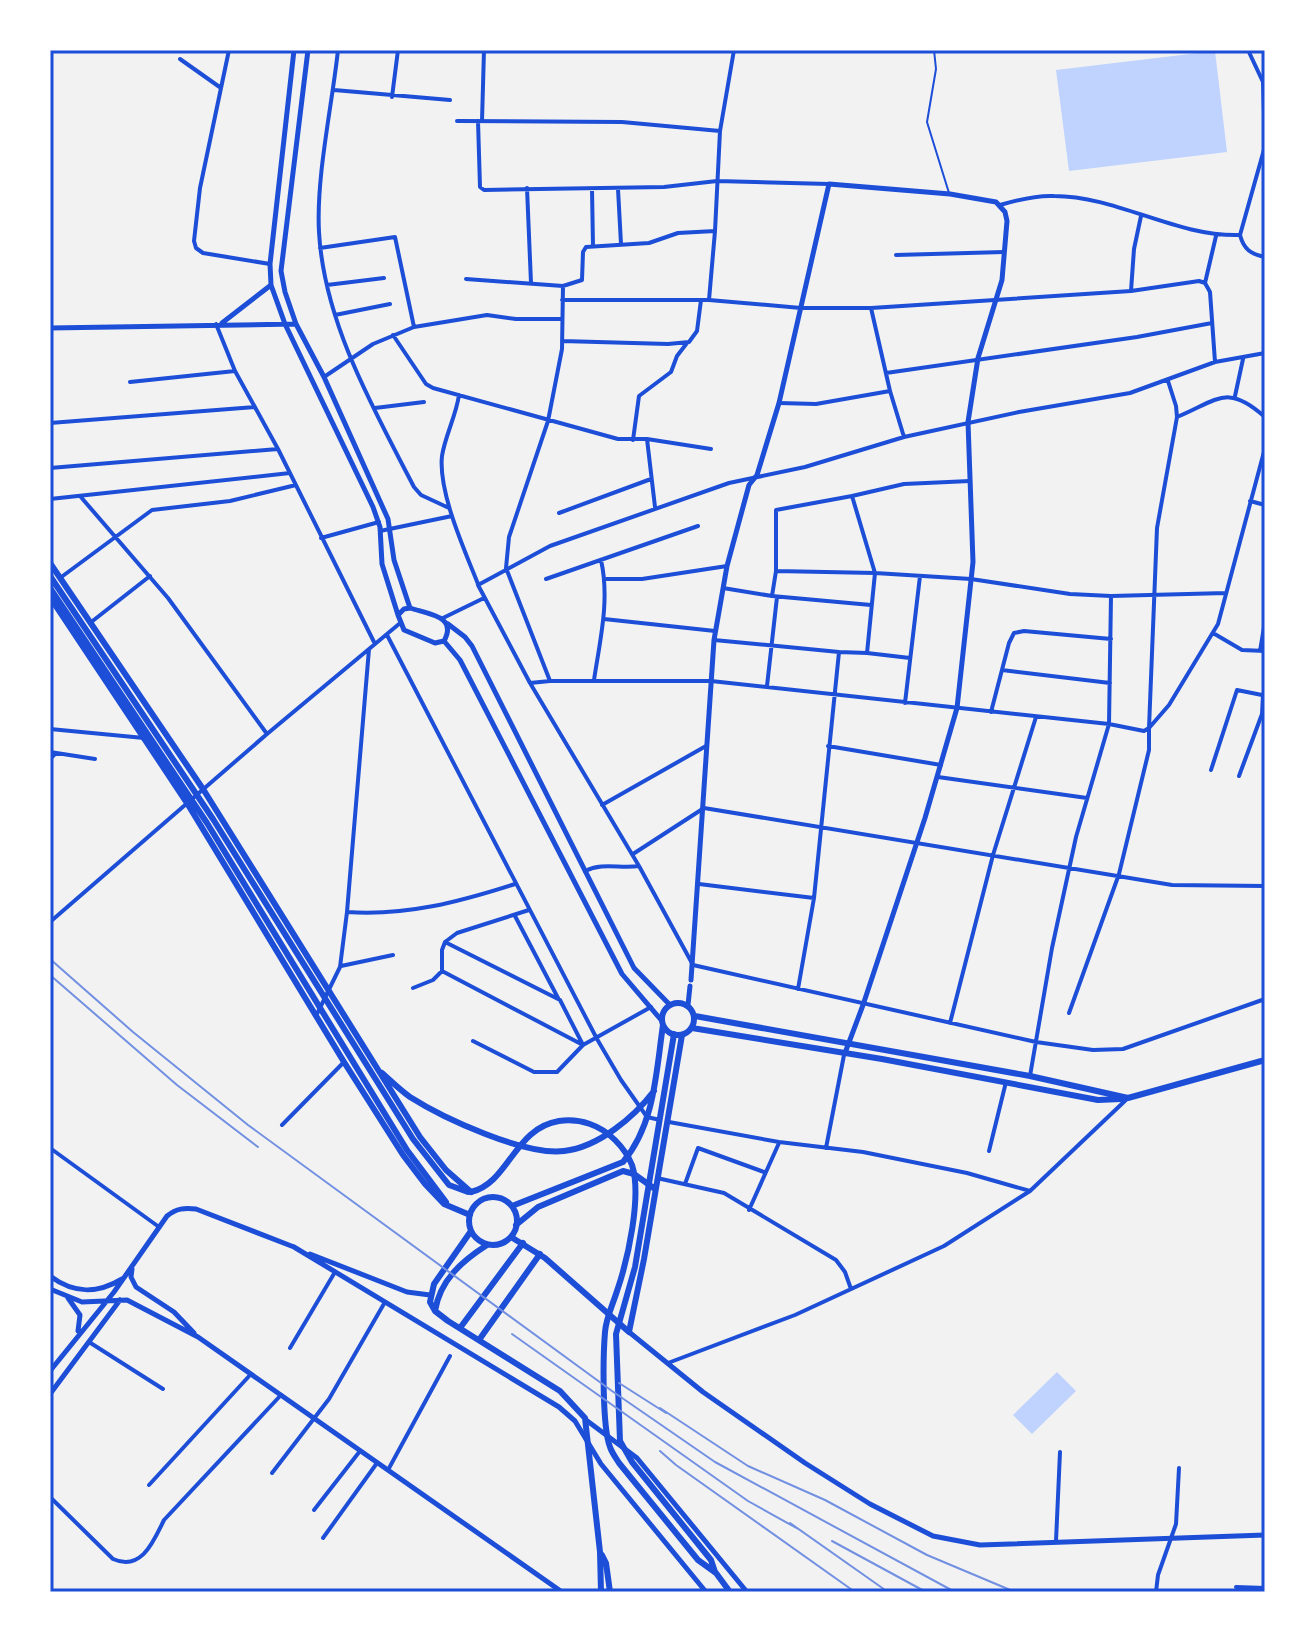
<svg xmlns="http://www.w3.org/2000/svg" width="1315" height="1642" font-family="'Source Sans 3',sans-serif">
<rect width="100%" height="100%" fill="#f2f2f2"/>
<!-- water -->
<path fill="#bfd3fe" d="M 1215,51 L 1227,152 L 1069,171 L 1056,70 Z
M 1057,1372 L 1076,1391 L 1032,1434 L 1013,1415 Z"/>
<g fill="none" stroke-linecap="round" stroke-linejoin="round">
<!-- service -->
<path stroke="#1d4ed8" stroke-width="2" d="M 934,50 L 936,69 L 927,122 L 949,193"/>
<!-- minor -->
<path stroke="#1d4ed8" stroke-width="4" d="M 229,50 L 200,188 L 194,241 L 196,248 L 203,253 L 270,264
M 338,50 C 332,106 316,177 319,232 C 324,322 373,408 414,487 L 421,495 L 449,508
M 1248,50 L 1263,82 L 1265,146
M 180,59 L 221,88
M 334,90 L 450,100
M 392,97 L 398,50
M 457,121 L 622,122 L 720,131
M 478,121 L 480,187 L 484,190 L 664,187 L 717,181 L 829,184
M 482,121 L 484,50
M 1265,146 L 1240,235 C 1244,250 1251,254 1265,257
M 527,188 L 531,283
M 592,189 L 593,246
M 618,189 L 621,244
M 1000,205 C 1017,200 1036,195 1054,196 C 1118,196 1175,237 1240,235
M 320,248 L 395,237 L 414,327
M 896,255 L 1004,252
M 466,279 L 563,286 L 582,280 L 583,252 L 586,247 L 649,243 L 678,233 L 715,231
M 1205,283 L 1216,236
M 327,285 L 384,278
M 563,286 L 562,349 L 548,421 L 509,537 L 506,568 L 550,681 L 711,681 L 1109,724 L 1144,731 L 1149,728 L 1157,528 L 1177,417 L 1176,406 L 1168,381
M 1131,291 L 1134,249 L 1141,216
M 562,300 L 709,300 L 801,308 L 871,308 L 1131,291 L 1199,281 L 1205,283 L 1210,292 L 1215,362 L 1265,353
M 709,300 L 715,231 L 720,131 L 734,50
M 871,308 L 890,391
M 335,315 L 390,304
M 216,324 L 235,371 L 278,449 L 375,644
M 393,335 L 426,384 L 433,388 L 618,439 L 647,439 L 711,449
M 562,341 L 668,344 L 689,342 L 697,331 L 701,300
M 1215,362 L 1130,393 L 1019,412 L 904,437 L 805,467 L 729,483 L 550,546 L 478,585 L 530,683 L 639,866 L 693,965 L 1036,1042 L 1093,1050 L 1123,1049 L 1265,999
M 886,373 L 1137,337 L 1212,323
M 324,377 L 373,344 L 414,327 L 487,315 L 516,319 L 561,319
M 130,382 L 235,371
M 459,395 C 456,416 445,436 442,456 C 438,492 465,551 478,584
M 1235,396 L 1243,359
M 779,403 L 816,404 L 890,391 L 904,437
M 375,408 L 424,402
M 1177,417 C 1218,400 1227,383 1265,417
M 50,423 L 255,407
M 647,439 L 655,507
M 633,440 L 639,396 L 671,372 L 677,356 L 687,343
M 50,468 L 278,449
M 80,496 L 168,598 L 267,734
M 852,496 L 904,484 L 970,481
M 50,499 L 290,473
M 1250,501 L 1265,505
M 559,513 L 651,479
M 380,531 L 452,516
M 321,538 L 379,522
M 776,571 L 776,510 L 852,496 L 875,573 L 867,653 L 839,652 L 814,898 L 798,989
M 60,578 L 152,510 L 230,501 L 296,485
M 546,579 L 698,526
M 605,579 L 642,579 L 727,566
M 723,588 L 772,596 L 776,571 L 875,573 L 971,579 L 1070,594 L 1111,596 L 1226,593
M 772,596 L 871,605
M 443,618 L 484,598
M 604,619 L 715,631
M 90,623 L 150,576
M 1213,633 L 1242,650 L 1265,651
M 387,635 L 597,1039 L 621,1080 L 647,1117 L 660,1120
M 714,640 L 839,652
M 1260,651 L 1265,621
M 867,653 L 910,658
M 1002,670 L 1110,683
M 594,680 C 600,640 610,600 601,560
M 530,683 L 550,681
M 767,686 L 777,597
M 905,703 L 920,576
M 991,712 L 1009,643 L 1014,633 L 1024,631 L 1111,639
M 50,729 L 144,738
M 828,746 L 941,765
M 50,752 L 95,759
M 50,759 L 56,753
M 1211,770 L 1237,690 L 1262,695 L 1265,693
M 1239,776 L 1262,714 L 1263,695
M 938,777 L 1087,798
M 602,805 L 706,746
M 633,854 L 704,808 L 1172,885 L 1265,886
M 585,871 C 603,862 620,869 639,866
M 699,884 L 814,898
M 347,912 C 406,916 459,902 515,884
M 515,916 L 558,998
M 50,922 L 267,734 L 399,624
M 445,942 L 457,933 L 529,910
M 341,966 L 393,955
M 442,971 L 442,950 L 445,942 L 560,1000 L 583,1045 L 557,1072 L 534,1072 L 473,1041
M 413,988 L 433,980 L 442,971 L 583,1045 L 651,1007
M 1069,1013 L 1119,874 L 1149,750 L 1149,728 L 1169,705 L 1218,624 L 1265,448
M 316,1016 L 340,967 L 347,912 L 369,649
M 950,1023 L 993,855 L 1036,717
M 1030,1076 L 1052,948 L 1076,837 L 1109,724 L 1111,596
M 669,1122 L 779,1142 L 863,1152 L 967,1173 L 1030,1191
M 282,1125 L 344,1062
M 50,1148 L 159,1227
M 826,1148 L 844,1055
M 989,1151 L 1006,1082
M 657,1178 L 724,1193 L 836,1260 L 845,1272 L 851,1289
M 685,1184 L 698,1148 L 764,1172
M 749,1210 L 779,1143
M 89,1342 L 163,1389
M 290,1348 L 335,1272
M 668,1363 L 795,1315 L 944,1246 L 1030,1191 L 1128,1098
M 388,1470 L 450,1356
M 272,1473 L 329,1399 L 385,1302
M 149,1485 L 251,1374
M 50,1497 L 113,1559 C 142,1572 154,1540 164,1520 L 281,1395
M 314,1510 L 360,1451
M 323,1538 L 377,1463
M 1056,1541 L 1060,1452
M 1236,1587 L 1265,1588
M 1156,1592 L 1158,1575 L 1176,1524 L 1179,1468"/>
<!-- tertiary -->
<path stroke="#1d4ed8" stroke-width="5" d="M 691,980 L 714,640 L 727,566 L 749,485 L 757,475 L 779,403 L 829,184 L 950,194 L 996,202 L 1005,212 L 1007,221 L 1002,280 L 978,358 L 968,422 L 973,562 L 957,708 L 925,818 L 863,1005 L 845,1053
M 688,1005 L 690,986
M 629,1332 L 703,1392 L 805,1463 L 870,1504 L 933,1536 L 980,1545 L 1265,1535"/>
<!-- secondary -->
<path stroke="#1d4ed8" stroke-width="5" d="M 294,50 L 270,264 L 271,285 L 285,324 L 373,507 L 380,527 L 382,564 L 398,615
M 308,50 L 281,271 L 285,292 L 296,324 L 324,377 L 388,519 L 394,560 L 410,608
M 222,323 L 271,285
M 50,328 L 296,324
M 410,608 C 428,614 458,616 444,641 L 435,643 L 404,630 L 398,615 L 404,609 Z
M 448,624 L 465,637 L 472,646 L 634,968 L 670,1005
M 444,641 L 460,660 L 622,974 L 662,1021
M 294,1247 L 559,1407 L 575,1421 L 601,1464 L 706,1592
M 310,1254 L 407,1292 L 430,1295
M 132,1269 L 131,1277 L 136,1287 L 174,1312 L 194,1333
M 50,1276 C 74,1294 97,1294 122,1279
M 50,1289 L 82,1302 L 127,1300 L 198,1337 L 562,1592
M 68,1298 L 80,1315 L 78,1331
M 50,1371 L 114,1292 L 167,1216 C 177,1208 184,1208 196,1209 L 294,1247
M 50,1394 L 120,1300
M 586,1420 L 637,1458 L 747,1592"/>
<!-- primary -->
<path stroke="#1d4ed8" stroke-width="6" d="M 674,1034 L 635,1267 L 616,1334 L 620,1441 L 632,1462 L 711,1560 L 715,1572
M 471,1192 C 509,1183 514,1128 559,1121 C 580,1118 600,1125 615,1140 C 622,1147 628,1155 632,1165 C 642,1196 628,1259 617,1291 C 613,1304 606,1318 605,1332 C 603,1356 602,1426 610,1447 C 612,1453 616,1458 619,1463 L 698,1560 L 716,1573 L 730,1592"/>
<!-- trunk -->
<path stroke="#1d4ed8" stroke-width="6" d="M 50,563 L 203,789 L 420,1137 L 446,1170 L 471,1192
M 50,576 L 213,819 L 413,1139 L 449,1185 L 468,1192
M 50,588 L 207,823 L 407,1150 L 446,1202
M 50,597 L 187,803 L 344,1062 L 403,1155 L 425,1184 L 444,1204 L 470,1215
M662 1019a16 16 0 1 1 32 0a16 16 0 1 1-32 0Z
M 695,1016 L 1030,1076 L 1128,1098 L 1265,1060
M 692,1028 L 882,1059 L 1098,1100 L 1121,1099
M 382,1073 C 391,1081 400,1090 410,1097 C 443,1118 525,1156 564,1151 C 599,1147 634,1117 654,1091
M469 1221a24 24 0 1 1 48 0a24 24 0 1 1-48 0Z
M 512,1206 L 623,1162 C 655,1124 656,1072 663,1025
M 516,1225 L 538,1207 L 623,1171 L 634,1174 L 655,1189
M 471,1231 L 434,1284 L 430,1302 L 435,1311 L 448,1321 L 560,1391 L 585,1418 L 600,1552 L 601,1592
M 511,1237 L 545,1258 L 629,1332 L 644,1259 L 682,1035
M 435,1311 C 440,1280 462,1261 487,1245
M 460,1328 L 523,1243
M 479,1340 L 540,1254
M 602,1555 L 606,1563 L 610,1592"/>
<!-- rail -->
<path stroke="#7290e2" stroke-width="2" d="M 50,959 L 133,1032 L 248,1125 L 612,1391 L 715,1462 L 955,1592
M 50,975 L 177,1085 L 258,1147
M 512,1334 L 748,1501 L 800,1530
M 619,1383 L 666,1413
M 660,1408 L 748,1466 L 825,1500 L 927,1555 L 1015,1592
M 660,1451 L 676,1465 L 855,1592
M 790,1523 L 888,1592
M 832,1541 L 926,1592"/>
</g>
<!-- border -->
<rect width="1315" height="1642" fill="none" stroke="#ffffff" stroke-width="104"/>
<rect x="52" y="52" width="1211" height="1538" fill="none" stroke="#1d4ed8" stroke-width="3"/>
</svg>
